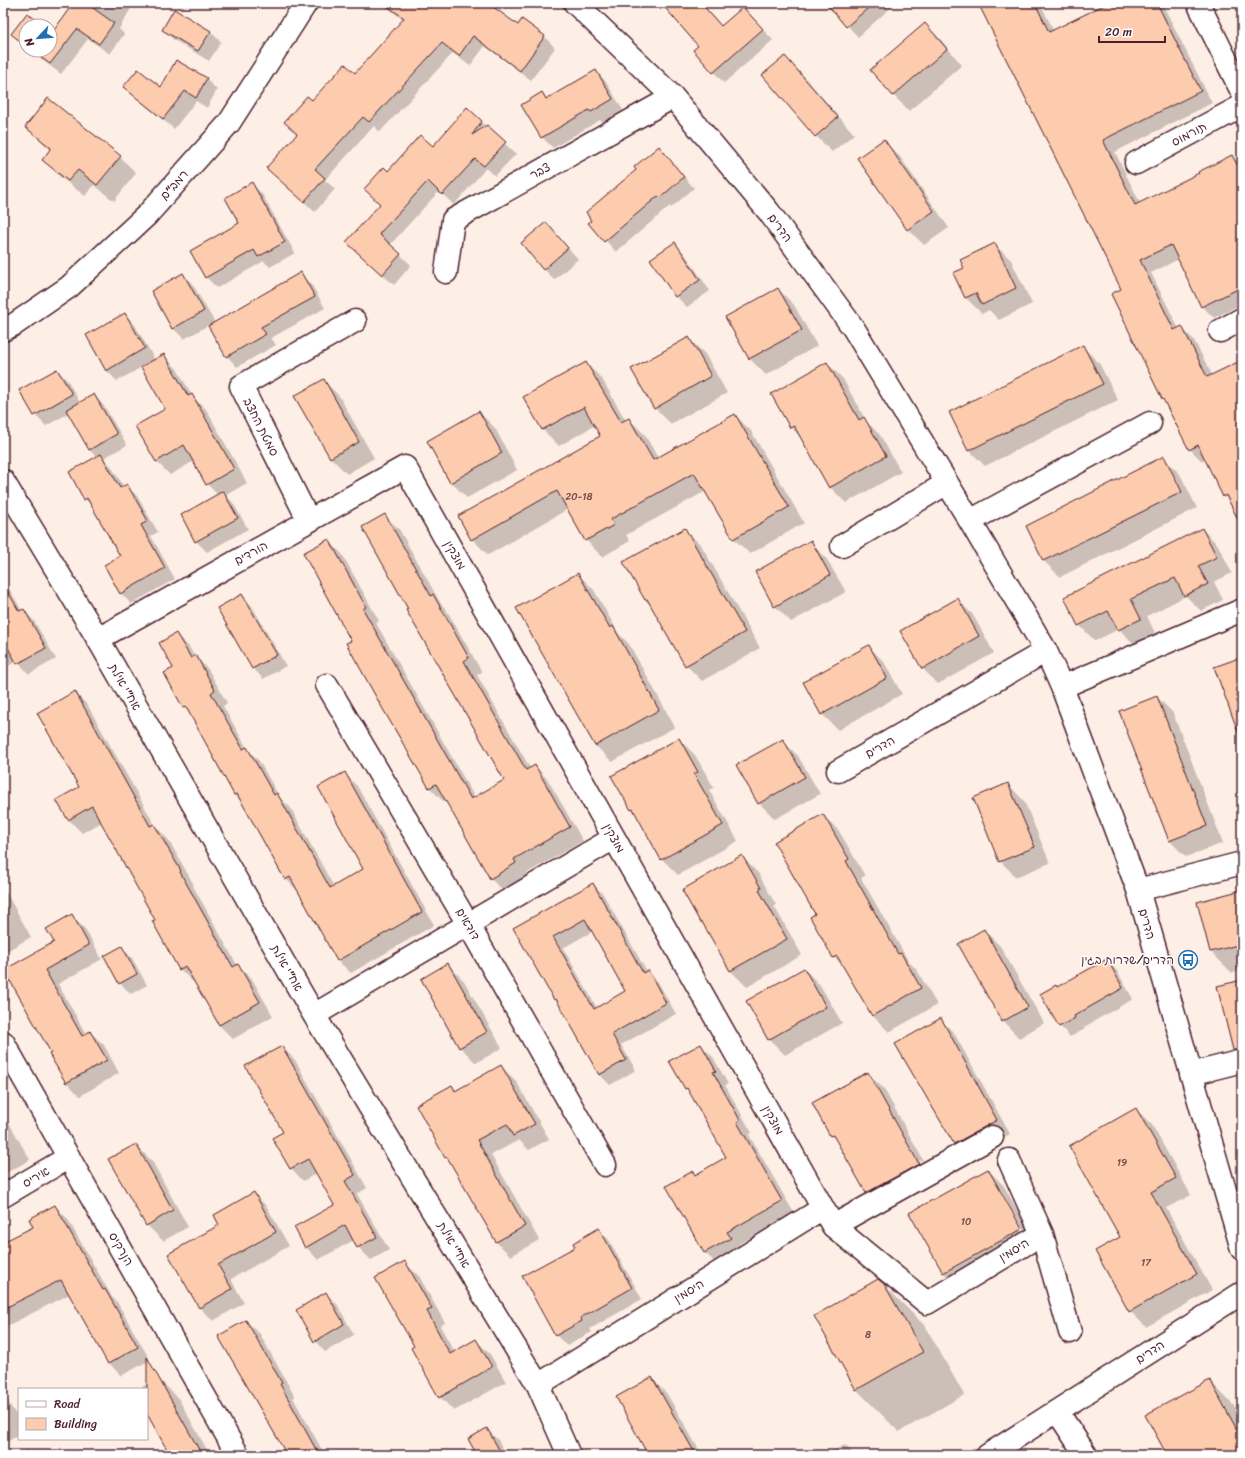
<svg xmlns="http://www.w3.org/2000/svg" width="1245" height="1458" font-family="Sriracha,'Playpen Sans Hebrew',sans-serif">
<rect width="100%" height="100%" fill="#feefe6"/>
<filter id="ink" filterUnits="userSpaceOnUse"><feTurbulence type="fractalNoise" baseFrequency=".025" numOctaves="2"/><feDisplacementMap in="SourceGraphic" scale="8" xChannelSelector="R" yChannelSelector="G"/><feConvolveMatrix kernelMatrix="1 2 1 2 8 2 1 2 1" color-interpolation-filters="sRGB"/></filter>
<g filter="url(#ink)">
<!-- shadow -->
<path fill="#0003" fill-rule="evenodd" d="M 75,3 L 134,3 L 119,29 L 124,34 L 110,54 L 88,39 L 61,74 L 29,50 L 50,50 L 50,32 L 52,34 Z
M 381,3 L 486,3 L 518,27 L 523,21 L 545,37 L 555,48 L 531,80 L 485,46 L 470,66 L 453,53 L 380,132 L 374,126 L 325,180 L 335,189 L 315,212 L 278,178 L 312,102 L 355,74 L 404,20 Z
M 662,3 L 702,3 L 722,27 L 743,8 L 773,40 L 724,83 L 714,72 L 699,46 Z
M 827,3 L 896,3 L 858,37 Z
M 980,3 L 1040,3 L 1054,31 L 1110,3 L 1162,3 L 1212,103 L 1115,152 L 1140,203 L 1232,156 L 1242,166 L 1242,304 L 1214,318 L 1202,306 L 1179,259 L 1151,273 L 1179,329 L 1182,328 L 1194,340 L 1212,375 L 1242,361 L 1242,526 L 1231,503 L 1224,496 L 1206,459 L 1202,461 L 1190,449 L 1167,404 L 1162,399 L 1122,290 Z
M 27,15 L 42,26 L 26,26 L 26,48 L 12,34 Z
M 925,24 L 941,40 L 962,65 L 909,111 L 893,95 Z
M 163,30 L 210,31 L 221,42 L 209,61 L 174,40 Z
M 785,57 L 801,73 L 854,134 L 832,152 L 816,136 L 763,75 Z
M 596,71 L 606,82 L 623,110 L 602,122 L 600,120 L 553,148 L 542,137 L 542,93 L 548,99 Z
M 206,79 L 217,90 L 207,108 L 196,101 L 174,129 L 135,97 L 124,87 L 161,88 Z
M 481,122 L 516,154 L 495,176 L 486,168 L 454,205 L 439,191 L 390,245 L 411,265 L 394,285 L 358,253 L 381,204 L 388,172 Z
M 26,127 L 120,157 L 136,173 L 114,201 L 94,185 L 85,196 L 59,176 L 43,159 L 51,150 Z
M 884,141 L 900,157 L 949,228 L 924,245 L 908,229 Z
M 659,148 L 694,188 L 671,208 L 670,206 L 616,252 L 590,223 Z
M 252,184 L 262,194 L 295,253 L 270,267 L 264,261 L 217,288 L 206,277 L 240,223 Z
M 546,223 L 578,259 L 554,280 L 544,269 Z
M 675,243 L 685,254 L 710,291 L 687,307 L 676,296 Z
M 994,244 L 1011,260 L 1032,304 L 999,320 L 989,310 L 982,314 L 966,298 L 954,274 L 965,268 Z
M 300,273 L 311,284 L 325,308 L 271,338 L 276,345 L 237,367 L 227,356 L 209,325 L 184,339 L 173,328 L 183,274 L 193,285 L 215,323 Z
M 778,289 L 794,305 L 817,346 L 766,375 L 750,359 L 727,318 Z
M 125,314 L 135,325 L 155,360 L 164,355 L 177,369 L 193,397 L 206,409 L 247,483 L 226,495 L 233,503 L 248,529 L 207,552 L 196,541 L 218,495 L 207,484 L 194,461 L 170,475 L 156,461 L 166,410 L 142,367 L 117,381 L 106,370 Z
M 688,338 L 705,354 L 727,393 L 671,424 L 655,408 Z
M 1083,347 L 1099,363 L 1118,400 L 985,466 L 969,450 Z
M 586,363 L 602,379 L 626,421 L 629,419 L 645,435 L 658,458 L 735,415 L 751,431 L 804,523 L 750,554 L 733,538 L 706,491 L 626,535 L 630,541 L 602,557 L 586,540 L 568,509 L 488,555 L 472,539 L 602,436 L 595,425 L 559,446 L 543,430 L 525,397 Z
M 827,363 L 843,379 L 866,421 L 880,435 L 901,472 L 846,503 L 830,487 L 802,439 L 791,427 Z
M 57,370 L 68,381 L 80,403 L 94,395 L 104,406 L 127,445 L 104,458 L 111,466 L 124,487 L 127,486 L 137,496 L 158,532 L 151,536 L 175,579 L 131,604 L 121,593 L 121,557 L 93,507 L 85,499 L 97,457 L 89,450 L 69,413 L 46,426 L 35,415 Z
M 323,380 L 339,396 L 374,458 L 347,474 L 331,458 L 296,396 Z
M 479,412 L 495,428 L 517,470 L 467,498 L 451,482 Z
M 1164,458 L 1180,474 L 1197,508 L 1060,577 L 1044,561 L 1027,526 Z
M 385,516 L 399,529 L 441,604 L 446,609 L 482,672 L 477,675 L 530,768 L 535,766 L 548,780 L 583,841 L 527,873 L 529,877 L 504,892 L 490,878 L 446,799 L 443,801 L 429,787 L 352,641 L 328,540 L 342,554 L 379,621 L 376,623 L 475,798 L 505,781 L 409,609 Z
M 684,529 L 701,545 L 760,648 L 702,681 L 686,665 L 653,607 L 645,600 L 625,563 Z
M 1202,529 L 1218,545 L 1232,573 L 1214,582 L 1223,600 L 1201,611 L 1186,596 L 1147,616 L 1156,635 L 1135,645 L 1119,629 L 1095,641 L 1079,625 Z
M 810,542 L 826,558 L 846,592 L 791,622 L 775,606 Z
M 578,574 L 594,590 L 619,634 L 629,644 L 675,727 L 612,762 L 596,746 L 518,608 Z
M 3,578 L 22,611 L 24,610 L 34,621 L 56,659 L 29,674 L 17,661 L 3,669 Z
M 242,595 L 252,606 L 286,666 L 263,679 L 253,668 Z
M 957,599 L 973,615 L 994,653 L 938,684 L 922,668 Z
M 176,634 L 189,647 L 195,657 L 196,657 L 208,669 L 227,703 L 223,706 L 248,750 L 259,761 L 280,798 L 290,807 L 334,887 L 365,870 L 344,773 L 357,786 L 434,925 L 351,973 L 338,961 L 299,892 L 286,879 L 244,804 L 234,795 L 191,714 L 184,708 L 165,674 L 174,669 Z
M 868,646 L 884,662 L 902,694 L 838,730 L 822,714 Z
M 75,692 L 88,706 L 156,827 L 168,839 L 194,885 L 193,886 L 237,965 L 252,979 L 273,1016 L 233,1039 L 219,1025 L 195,982 L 194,983 L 180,969 L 156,920 L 102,822 L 82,833 L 68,819 L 80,787 Z
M 1157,697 L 1173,713 L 1223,843 L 1186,857 L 1170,841 L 1120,712 Z
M 679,739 L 695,755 L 714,788 L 709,790 L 738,841 L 678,875 L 662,859 L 637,815 L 632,809 Z
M 782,740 L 798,756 L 820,794 L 775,819 L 759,803 Z
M 1008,784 L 1024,801 L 1050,863 L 1016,877 L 1000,861 Z
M 823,815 L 839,831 L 865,876 L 861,878 L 909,962 L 917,970 L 937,1005 L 889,1032 L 873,1016 L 846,969 L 834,957 L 816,914 Z
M 742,857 L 758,873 L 776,905 L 774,906 L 802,955 L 747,987 L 731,971 L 705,926 L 701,922 Z
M 593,884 L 603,894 L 647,972 L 648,971 L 658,982 L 676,1014 L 621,1045 L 636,1070 L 610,1085 L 599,1074 L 560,1004 L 555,1000 L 514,928 ZM 593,931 L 626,992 L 597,1008 L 563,948 Z
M 3,887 L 31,937 L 5,952 L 3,950 Z
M 1242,891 L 1242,971 L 1232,973 L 1211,952 Z
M 72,916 L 85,929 L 102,959 L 58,984 L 86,1034 L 90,1032 L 104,1045 L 119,1073 L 80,1096 L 66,1082 L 52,1054 L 5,971 L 55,942 Z
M 984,930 L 1000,946 L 1044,1023 L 1019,1038 L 1003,1021 Z
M 121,947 L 132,958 L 147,985 L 131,994 L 120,983 L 105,956 Z
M 1107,960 L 1117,971 L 1133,999 L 1084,1027 L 1085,1029 L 1070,1037 L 1060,1026 L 1056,986 L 1058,988 Z
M 448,964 L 464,981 L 502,1048 L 476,1063 L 460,1047 Z
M 804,969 L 820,985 L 842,1023 L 785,1055 L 769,1039 Z
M 941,1020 L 954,1033 L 1010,1134 L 968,1157 L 954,1144 Z
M 701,1045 L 713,1057 L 728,1084 L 725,1085 L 752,1133 L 749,1135 L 794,1213 L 739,1244 L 743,1251 L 718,1265 L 705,1253 L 668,1187 L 693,1173 L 696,1176 L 728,1158 L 692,1094 L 686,1088 Z
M 282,1047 L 295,1060 L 367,1188 L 357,1194 L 389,1250 L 371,1260 L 358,1247 L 354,1240 L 318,1260 L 306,1247 L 335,1205 L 317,1173 L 303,1181 L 291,1168 L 284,1133 Z
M 501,1066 L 516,1081 L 549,1139 L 529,1150 L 519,1140 L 491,1155 L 539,1240 L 511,1256 L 496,1242 L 452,1163 L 446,1157 L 452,1086 L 457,1091 Z
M 867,1073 L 884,1089 L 934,1180 L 883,1209 L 867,1193 L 839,1143 L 831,1135 ZM 922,1160 L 923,1162 L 871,1192 L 871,1189 Z
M 1136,1109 L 1152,1125 L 1191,1195 L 1166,1208 L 1212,1290 L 1146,1327 L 1130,1311 L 1121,1237 Z
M 3,1112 L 30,1160 L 6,1173 L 3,1170 Z
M 136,1145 L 152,1161 L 188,1227 L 163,1241 L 147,1225 Z
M 988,1170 L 1004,1186 L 1037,1246 L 960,1289 L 944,1273 L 910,1214 ZM 997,1188 L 1000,1188 L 1025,1233 L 1023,1234 Z
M 254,1194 L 267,1207 L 289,1246 L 231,1279 L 244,1303 L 213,1321 L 199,1307 L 221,1225 Z
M 55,1206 L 67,1218 L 112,1297 L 117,1302 L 150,1360 L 121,1376 L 109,1363 L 70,1294 L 3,1328 L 3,1243 L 35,1228 Z
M 598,1229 L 609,1240 L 642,1299 L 590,1329 L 592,1332 L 567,1346 L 556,1335 L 576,1247 Z
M 405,1263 L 419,1276 L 445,1323 L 440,1326 L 455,1352 L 476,1340 L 490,1354 L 506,1382 L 454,1411 L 440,1397 L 415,1346 Z
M 883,1284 L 926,1327 L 964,1395 L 899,1432 L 857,1390 L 815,1316 Z
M 326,1294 L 337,1304 L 354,1335 L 325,1352 L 315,1341 Z
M 246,1321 L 260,1334 L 295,1397 L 293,1398 L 325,1455 L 288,1455 Z
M 158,1378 L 178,1398 L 210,1455 L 170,1455 L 147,1413 L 147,1389 L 138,1389 Z
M 651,1378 L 667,1394 L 702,1455 L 650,1455 Z
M 1210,1381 L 1242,1414 L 1242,1455 L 1168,1455 Z
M 3,1393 L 19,1420 L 19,1435 L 3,1444 Z
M 487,1429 L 498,1440 L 506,1455 L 478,1455 Z
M 845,1445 L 855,1455 L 825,1455 Z
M 26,1450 L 32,1455 L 18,1455 Z"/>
<!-- building -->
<path fill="#fdcbad" stroke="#4a1f2b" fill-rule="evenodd" d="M 73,3 L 86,3 L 114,23 L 99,44 L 77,29 L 50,64 L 31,50 L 50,50 L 50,31 L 52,33 Z
M 383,3 L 488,3 L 518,25 L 522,19 L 545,36 L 520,71 L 473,36 L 459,56 L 442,43 L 369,122 L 363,117 L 315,169 L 325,178 L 304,202 L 266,168 L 297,134 L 284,122 L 307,96 L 312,100 L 345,64 L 355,73 L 404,18 Z
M 661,3 L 701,3 L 721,26 L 743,7 L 763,29 L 713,73 L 693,50 L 698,46 Z
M 826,3 L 874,3 L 846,27 Z
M 978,3 L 1035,3 L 1049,32 L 1108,3 L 1157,3 L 1179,48 L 1201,91 L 1103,140 L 1135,205 L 1199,173 L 1198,172 L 1232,155 L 1242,174 L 1242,287 L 1201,307 L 1171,245 L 1140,260 L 1174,330 L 1182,326 L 1207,377 L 1242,360 L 1242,528 L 1226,495 L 1223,497 L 1198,445 L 1189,450 L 1163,399 L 1162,399 L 1111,294 L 1121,289 Z
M 174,9 L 211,31 L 198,51 L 162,30 Z
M 27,13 L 44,26 L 26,26 L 26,46 L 11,34 Z
M 925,23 L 947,49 L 893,96 L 870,70 Z
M 785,56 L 838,117 L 815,137 L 762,75 Z
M 176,60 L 207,78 L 196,98 L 185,91 L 163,119 L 123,87 L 138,69 L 161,87 Z
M 596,70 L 613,99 L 591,112 L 589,110 L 541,138 L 521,105 L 542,92 L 546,99 Z
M 48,98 L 121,156 L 97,185 L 78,170 L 68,181 L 42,160 L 51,148 L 25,127 Z
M 467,107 L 482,121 L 472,135 L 487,125 L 506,142 L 484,166 L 475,159 L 442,195 L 428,181 L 379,234 L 401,254 L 382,275 L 346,242 L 380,204 L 364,189 L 384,167 L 388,171 L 420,135 L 433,146 Z
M 884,139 L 934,211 L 907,230 L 857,158 Z
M 659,146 L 684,177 L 660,198 L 658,196 L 604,242 L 588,223 L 591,221 L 586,212 L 636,170 L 634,167 Z
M 252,182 L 285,242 L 258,257 L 254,250 L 205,278 L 190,251 L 239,223 L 225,198 Z
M 546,222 L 568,248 L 543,270 L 521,243 Z
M 675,242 L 700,280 L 675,297 L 650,259 Z
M 995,243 L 1016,288 L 982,305 L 976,293 L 965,298 L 953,273 L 964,268 L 960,260 Z
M 301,272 L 315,297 L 261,327 L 266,334 L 226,357 L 208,326 Z
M 183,273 L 204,311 L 172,329 L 151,291 Z
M 778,288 L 802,330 L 749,359 L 725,317 Z
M 125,313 L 145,348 L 106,371 L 86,335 Z
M 689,337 L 711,376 L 654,409 L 631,369 Z
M 1083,345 L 1103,384 L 968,451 L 949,412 Z
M 164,354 L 188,396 L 192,394 L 234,469 L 206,485 L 184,445 L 156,462 L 135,426 L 165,409 L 141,367 Z
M 586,362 L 621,422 L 629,418 L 653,460 L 735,414 L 789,507 L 733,539 L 694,473 L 611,519 L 614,525 L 585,541 L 557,491 L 471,540 L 458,516 L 600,436 L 584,407 L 542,430 L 523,397 Z
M 827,362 L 859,420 L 864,417 L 886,456 L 829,488 L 794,426 L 790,428 L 771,394 Z
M 57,369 L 72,394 L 34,416 L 19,390 Z
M 324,379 L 359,442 L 330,458 L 294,396 Z
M 94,394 L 117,434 L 89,450 L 66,410 Z
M 479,411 L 502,453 L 450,483 L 427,441 Z
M 101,454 L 120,488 L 127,484 L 148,521 L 141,525 L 165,568 L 120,594 L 104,565 L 120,556 L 87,498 L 84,500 L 69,472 Z
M 1164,456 L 1182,492 L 1043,561 L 1026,526 Z
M 223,491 L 238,518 L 195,542 L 181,515 Z
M 385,514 L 431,596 L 433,594 L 469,658 L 464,661 L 526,770 L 535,765 L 570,827 L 514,859 L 516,863 L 490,879 L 436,784 L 429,788 L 380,704 L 346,643 L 351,641 L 303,553 L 329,539 L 366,607 L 363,609 L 471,799 L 504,780 L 406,610 L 408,609 L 362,527 Z
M 685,528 L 745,632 L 685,666 L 647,599 L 645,600 L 623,562 Z
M 1202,528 L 1217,557 L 1198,566 L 1208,584 L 1184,596 L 1175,578 L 1131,599 L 1141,619 L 1118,630 L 1108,611 L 1078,626 L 1064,597 Z
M 811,540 L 830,575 L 774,607 L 755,572 Z
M 578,573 L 610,628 L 613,626 L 659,710 L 595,746 L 516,608 Z
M 3,583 L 19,611 L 24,609 L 46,648 L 17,664 L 3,639 Z
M 242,594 L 277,655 L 252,669 L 217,608 Z
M 958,598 L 979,636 L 922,669 L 900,631 Z
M 176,633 L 191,658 L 196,655 L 215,690 L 211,693 L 243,749 L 247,747 L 274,795 L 277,793 L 330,888 L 363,869 L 318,787 L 345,772 L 422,912 L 337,961 L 290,877 L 285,880 L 237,794 L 234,795 L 186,707 L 183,708 L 164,673 L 173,668 L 159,643 Z
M 869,645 L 887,678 L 821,715 L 803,682 Z
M 1242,657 L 1242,737 L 1240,737 L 1214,667 Z
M 75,691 L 150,826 L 154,824 L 181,871 L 180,872 L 233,967 L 238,964 L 260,1002 L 219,1025 L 185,966 L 179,970 L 152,921 L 155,920 L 92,806 L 68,820 L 56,800 L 79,787 L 37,713 Z
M 1157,696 L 1207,826 L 1169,841 L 1119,711 Z
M 679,738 L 698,772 L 694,774 L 723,825 L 661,860 L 633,809 L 631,810 L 611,776 Z
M 783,739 L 805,777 L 758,804 L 736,765 Z
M 1008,783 L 1035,847 L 999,862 L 973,798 Z
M 823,814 L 849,859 L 846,861 L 898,954 L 901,953 L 921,988 L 872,1016 L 837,956 L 833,958 L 810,917 L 815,914 L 774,842 Z
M 742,855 L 761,888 L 759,890 L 787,939 L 730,971 L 702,922 L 700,922 L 682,890 Z
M 593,883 L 643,973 L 648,970 L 666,1003 L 612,1034 L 626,1060 L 599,1075 L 556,999 L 554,1000 L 513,928 ZM 585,919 L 625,991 L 594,1009 L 553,937 Z
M 1242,890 L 1242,944 L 1210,952 L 1197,902 Z
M 72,914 L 89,945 L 45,970 L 82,1036 L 90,1031 L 107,1060 L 66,1083 L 49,1054 L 51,1053 L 4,970 L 54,942 L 46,929 Z
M 984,929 L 1028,1007 L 1002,1022 L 958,944 Z
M 122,946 L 137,974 L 119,984 L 104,956 Z
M 1107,959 L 1123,988 L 1074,1016 L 1075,1018 L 1059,1027 L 1040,994 L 1056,985 L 1057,987 Z
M 448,963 L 487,1032 L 459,1048 L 421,979 Z
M 804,968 L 826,1007 L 768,1040 L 746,1001 Z
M 1242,980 L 1242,1049 L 1233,1050 L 1217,986 Z
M 941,1018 L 997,1120 L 954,1144 L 895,1044 Z
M 701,1044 L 716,1071 L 713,1072 L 740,1120 L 737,1122 L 782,1201 L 727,1232 L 731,1238 L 704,1253 L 666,1186 L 693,1171 L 695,1175 L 726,1157 L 687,1088 L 685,1089 L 669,1061 Z
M 282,1046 L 355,1175 L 345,1181 L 377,1237 L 357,1248 L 345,1225 L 305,1248 L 294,1227 L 334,1205 L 308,1159 L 290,1169 L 272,1138 L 283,1132 L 245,1066 Z
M 501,1065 L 535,1124 L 513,1136 L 507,1124 L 477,1140 L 525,1226 L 496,1242 L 447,1157 L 445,1158 L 416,1105 L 452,1085 L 455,1091 Z
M 868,1072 L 919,1164 L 866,1193 L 833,1135 L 830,1136 L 812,1103 Z
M 1136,1108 L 1176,1178 L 1151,1192 L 1197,1274 L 1129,1312 L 1095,1251 L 1120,1237 L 1069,1146 Z
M 136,1144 L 173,1210 L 146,1226 L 108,1159 Z
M 988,1169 L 1022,1229 L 943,1273 L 909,1213 Z
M 254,1192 L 276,1232 L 218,1265 L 232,1289 L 199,1308 L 168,1254 L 219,1225 L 214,1215 Z
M 55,1205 L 103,1290 L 105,1289 L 138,1347 L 108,1364 L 61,1280 L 3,1309 L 3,1242 L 33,1227 L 29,1219 Z
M 599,1228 L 632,1288 L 580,1318 L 582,1321 L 555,1336 L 522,1276 L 575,1247 L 573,1243 Z
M 405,1261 L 432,1309 L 427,1311 L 450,1354 L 476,1339 L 492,1367 L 439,1398 L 411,1348 L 414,1346 L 375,1278 Z
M 878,1279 L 884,1284 L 923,1352 L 856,1390 L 814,1316 Z
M 326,1292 L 344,1324 L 314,1342 L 296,1310 Z
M 246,1320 L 282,1383 L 280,1384 L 319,1455 L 287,1455 L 218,1336 Z
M 147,1357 L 202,1455 L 170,1455 L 147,1414 Z
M 652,1377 L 696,1455 L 648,1455 L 616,1397 Z
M 1210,1380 L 1242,1439 L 1242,1449 L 1231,1455 L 1167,1455 L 1145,1415 Z
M 487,1428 L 502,1455 L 477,1455 L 468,1439 Z"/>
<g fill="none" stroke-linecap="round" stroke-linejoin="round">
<!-- minor casing -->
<g stroke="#4a1f2b" stroke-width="25">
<path id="minor" d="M 575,3 L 673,97 L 769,212 L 804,260 L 854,329 L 970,521 L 1046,651 L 1062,687 L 1138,890 L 1242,1249
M 1198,3 L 1242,92
M 1136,163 L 1242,106
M 446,272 L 453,220 L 673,97
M 3,330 L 15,324 L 69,287 L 147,215 L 229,123 L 306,3
M 1220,331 L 1242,319
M 3,481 L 98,639 L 314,1015 L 538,1385 L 569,1455
M 309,521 L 241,386 L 355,321
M 970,521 L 1150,423
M 842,546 L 947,483
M 98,639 L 405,467 L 833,1226 L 992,1137
M 327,685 L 468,924 L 605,1165
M 1062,687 L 1242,610
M 838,771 L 1046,651
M 1138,890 L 1242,863
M 314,1015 L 614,838
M 3,1042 L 238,1455
M 1191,1074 L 1242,1061
M 1009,1160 L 1042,1234 L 1070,1332
M 3,1196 L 69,1157
M 833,1226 L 927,1303 L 1042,1234
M 538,1385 L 823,1208
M 1057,1411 L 1086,1455
M 988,1455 L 1242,1293"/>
</g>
<!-- minor -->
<use href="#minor" stroke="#fff" stroke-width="22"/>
</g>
</g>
<!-- icons -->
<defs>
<g id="bus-ring" transform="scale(1)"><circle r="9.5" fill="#fff" stroke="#1f6fb2" stroke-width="1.5"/><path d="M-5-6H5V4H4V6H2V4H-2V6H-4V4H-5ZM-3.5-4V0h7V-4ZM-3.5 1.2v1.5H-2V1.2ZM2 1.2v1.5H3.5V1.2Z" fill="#1f6fb2"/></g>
</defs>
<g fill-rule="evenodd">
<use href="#bus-ring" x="1188" y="960"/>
</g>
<g text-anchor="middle" stroke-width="3" stroke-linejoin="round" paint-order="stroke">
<!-- number labels -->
<g font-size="10" fill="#774a4c">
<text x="579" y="500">20-18</text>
<text x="1122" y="1166">19</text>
<text x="966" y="1225">10</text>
<text x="1146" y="1266">17</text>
<text x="868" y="1338">8</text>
</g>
<!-- street labels -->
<g font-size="12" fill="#4a1f2b" stroke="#fff">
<text transform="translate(1189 134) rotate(-28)" y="4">תורמוס</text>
<text transform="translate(540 171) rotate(-29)" y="4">צבר</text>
<text transform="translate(174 185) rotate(-48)" y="4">רמב"ם</text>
<text transform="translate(780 228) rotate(54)" y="4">הדרים</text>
<text transform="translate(261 427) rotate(63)" y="4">סמטת החצב</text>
<text transform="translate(251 553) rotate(-29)" y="4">הורדים</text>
<text transform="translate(455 555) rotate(60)" y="4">מוצקין</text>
<text transform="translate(125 687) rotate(60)" y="4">אח"י אילת</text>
<text transform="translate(880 747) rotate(-30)" y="4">הדרים</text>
<text transform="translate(614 838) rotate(61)" y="4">מוצקין</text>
<text transform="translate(468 924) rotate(60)" y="4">דודאים</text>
<text transform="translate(1147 924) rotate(74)" y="4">הדרים</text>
<text transform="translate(287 968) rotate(60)" y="4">אח"י אילת</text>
<text transform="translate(773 1120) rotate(61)" y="4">מוצקין</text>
<text transform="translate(36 1177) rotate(-30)" y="4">איריס</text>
<text transform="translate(454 1245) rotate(59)" y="4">אח"י אילת</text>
<text transform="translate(121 1249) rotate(60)" y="4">הנרקיס</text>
<text transform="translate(1014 1250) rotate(-31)" y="4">היסמין</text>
<text transform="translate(689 1291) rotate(-32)" y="4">היסמין</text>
<text transform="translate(1150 1352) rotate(-33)" y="4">הדרים</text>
</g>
<!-- poi labels -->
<g font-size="12" fill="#4a1f2b" stroke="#fff" text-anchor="end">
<text x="1174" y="964">הדרים/שדרות בגין</text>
</g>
</g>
<!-- margin -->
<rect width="1245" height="1458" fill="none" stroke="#fff" stroke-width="16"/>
<rect x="8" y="8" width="1229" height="1442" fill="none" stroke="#4a1f2b" stroke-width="1.5" filter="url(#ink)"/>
<!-- legend -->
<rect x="18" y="1388" width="130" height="52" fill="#ffffff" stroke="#b7a5aa"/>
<rect x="26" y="1401" width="20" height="6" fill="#ffffff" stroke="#b7a5aa"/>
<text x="54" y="1408" font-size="12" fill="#4a1f2b">Road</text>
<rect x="26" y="1418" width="20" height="12" fill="#fdcbad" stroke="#b7a5aa"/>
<text x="54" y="1428" font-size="12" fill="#4a1f2b">Building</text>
<!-- north arrow -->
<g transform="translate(38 38) rotate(244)"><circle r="19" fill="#ffffff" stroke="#b7a5aa"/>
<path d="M0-3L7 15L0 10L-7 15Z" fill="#1f6fb2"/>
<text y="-6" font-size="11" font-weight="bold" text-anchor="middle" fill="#4a1f2b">N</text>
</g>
<!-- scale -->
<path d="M1099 36v6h66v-6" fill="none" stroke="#4a1f2b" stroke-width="2"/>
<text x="1105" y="36" font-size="12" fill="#4a1f2b" stroke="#ffffff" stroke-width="3" paint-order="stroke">20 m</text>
</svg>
